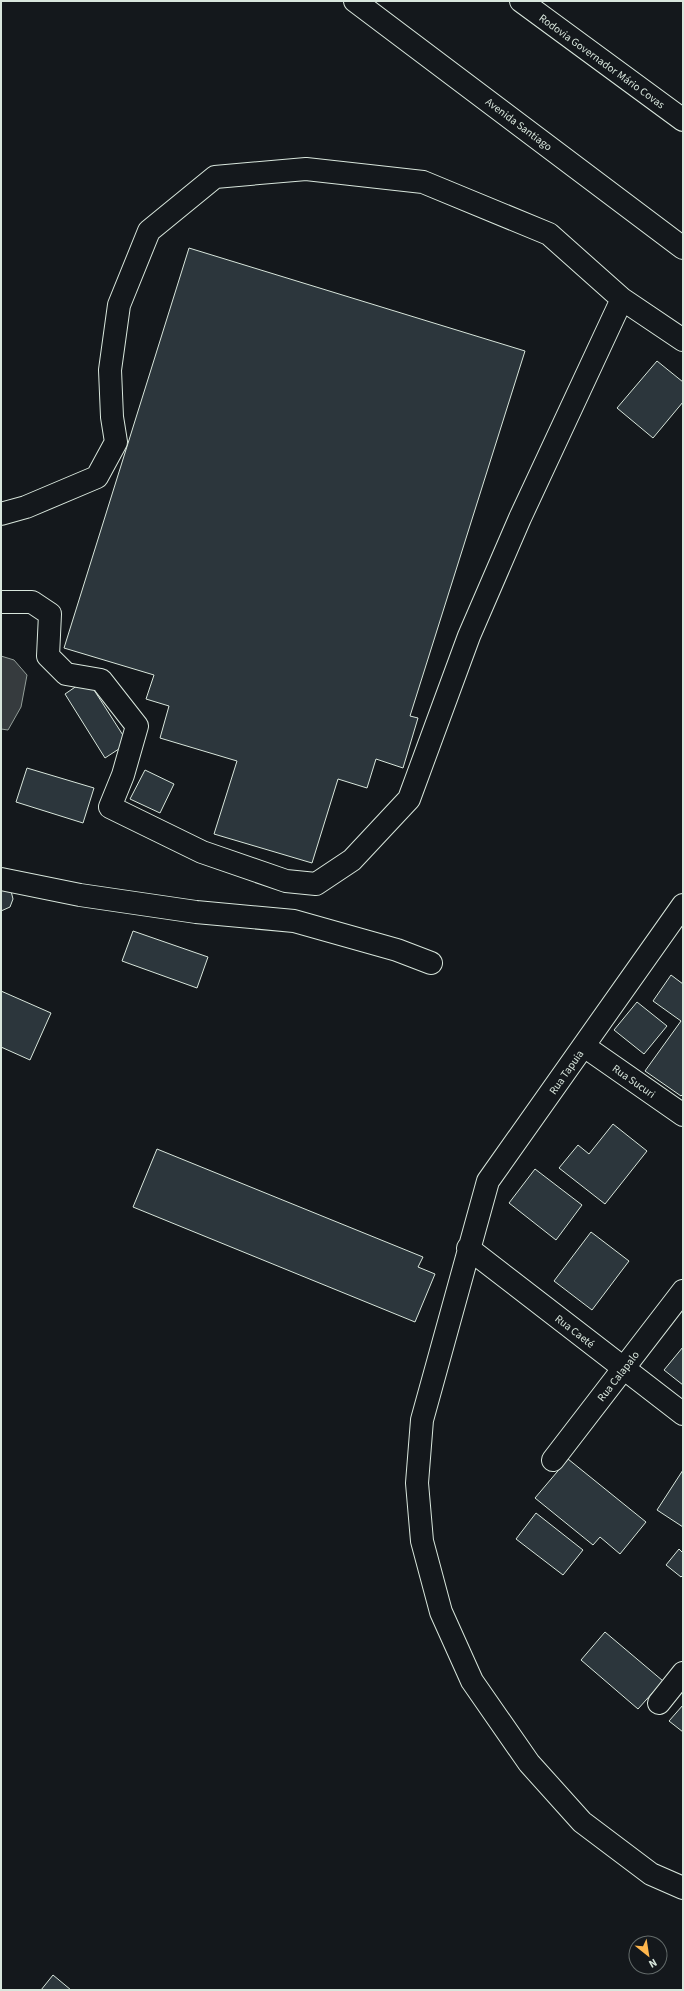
<svg xmlns="http://www.w3.org/2000/svg" width="684" height="1991" font-family="'Source Sans 3',sans-serif">
<rect width="100%" height="100%" fill="#14181c"/>
<!-- water -->
<path fill="#363b3e" stroke="#939e99" d="M 1,656 L 14,660 L 27,675 L 21,707 L 8,730 L 1,729 Z"/>
<!-- building -->
<path fill="#2c363c" stroke="#d8e6dc" d="M 189,248 L 525,351 L 410,716 L 418,718 L 403,768 L 376,759 L 367,788 L 338,779 L 312,863 L 214,834 L 237,761 L 160,738 L 169,706 L 146,699 L 154,675 L 64,648 Z
M 657,361 L 683,382 L 683,402 L 653,438 L 617,408 Z
M 87,679 L 128,743 L 105,758 L 65,694 Z
M 27,768 L 94,788 L 83,823 L 16,802 Z
M 145,770 L 174,784 L 160,813 L 130,799 Z
M 1,886 L 11,891 L 13,899 L 10,907 L 1,911 Z
M 133,931 L 208,957 L 197,988 L 122,961 Z
M 671,975 L 683,984 L 683,1094 L 681,1096 L 645,1071 L 681,1021 L 653,1001 Z
M 1,991 L 51,1013 L 30,1060 L 1,1047 Z
M 637,1002 L 667,1026 L 644,1054 L 614,1030 Z
M 613,1124 L 647,1151 L 605,1204 L 559,1168 L 578,1145 L 589,1154 Z
M 157,1149 L 423,1257 L 418,1267 L 435,1274 L 415,1322 L 133,1207 Z
M 535,1169 L 582,1205 L 556,1240 L 509,1203 Z
M 591,1232 L 629,1261 L 592,1310 L 554,1281 Z
M 683,1347 L 683,1385 L 664,1370 Z
M 568,1459 L 646,1522 L 620,1554 L 600,1537 L 593,1545 L 535,1498 Z
M 683,1470 L 683,1527 L 657,1510 Z
M 536,1513 L 583,1550 L 563,1575 L 516,1539 Z
M 679,1549 L 683,1553 L 683,1575 L 681,1577 L 666,1565 Z
M 605,1632 L 663,1681 L 638,1709 L 581,1660 Z
M 683,1705 L 683,1732 L 669,1721 Z
M 53,1975 L 71,1990 L 41,1990 Z"/>
<g fill="none" stroke-linecap="round" stroke-linejoin="round">
<!-- minor casing -->
<g stroke="#d8e6dc" stroke-width="24">
<path id="minor" d="M 355,1 L 683,248
M 1,514 L 26,507 L 97,477 L 116,442 L 112,417 L 110,370 L 119,305 L 149,231 L 215,177 L 306,169 L 423,182 L 549,234 L 622,299
M 1,602 L 32,602 L 50,614 L 48,656 L 66,674 L 101,680 L 137,726 L 123,775 L 110,807 L 202,852 L 286,881 L 316,884 L 352,860 L 409,799 L 469,636 L 520,518 L 622,299 L 683,340
M 1,879 L 80,895 L 196,912 L 294,921 L 397,950 L 431,963
M 683,905 L 488,1181 L 422,1420 L 417,1483 L 422,1541 L 441,1612 L 472,1681 L 529,1763 L 582,1822 L 651,1874 L 683,1888
M 584,1046 L 683,1115
M 468,1248 L 683,1414
M 553,1460 L 683,1291
M 659,1703 L 683,1673"/>
</g>
<!-- highway casing -->
<g stroke="#d8e6dc" stroke-width="24">
<path id="highway" d="M 521,1 L 683,120"/>
</g>
<!-- minor -->
<use href="#minor" stroke="#14181c" stroke-width="22"/>
<!-- highway -->
<use href="#highway" stroke="#14181c" stroke-width="22"/>
</g>
<g text-anchor="middle" stroke-width="3" stroke-linejoin="round" paint-order="stroke">
<!-- street labels -->
<g font-size="11" fill="#d8e6dc" stroke="#14181c">
<text transform="translate(602 61) rotate(36)" y="4">Rodovia Governador Mário Covas</text>
<text transform="translate(519 124) rotate(37)" y="4">Avenida Santiago</text>
<text transform="translate(566 1072) rotate(-55)" y="4">Rua Tapuia</text>
<text transform="translate(634 1081) rotate(35)" y="4">Rua Sucuri</text>
<text transform="translate(575 1331) rotate(38)" y="4">Rua Caeté</text>
<text transform="translate(618 1376) rotate(-52)" y="4">Rua Calapalo</text>
</g>
</g>
<!-- border -->
<rect width="684" height="1991" fill="none" stroke="#d8e6dc" stroke-width="4"/>
<!-- north arrow -->
<g transform="translate(648 1955) rotate(150)"><circle r="19" fill="#14181c" stroke="#626a69"/>
<path d="M0-3L7 15L0 10L-7 15Z" fill="#ffb74d"/>
<text y="-6" font-size="11" font-weight="bold" text-anchor="middle" fill="#d8e6dc">N</text>
</g>
</svg>
